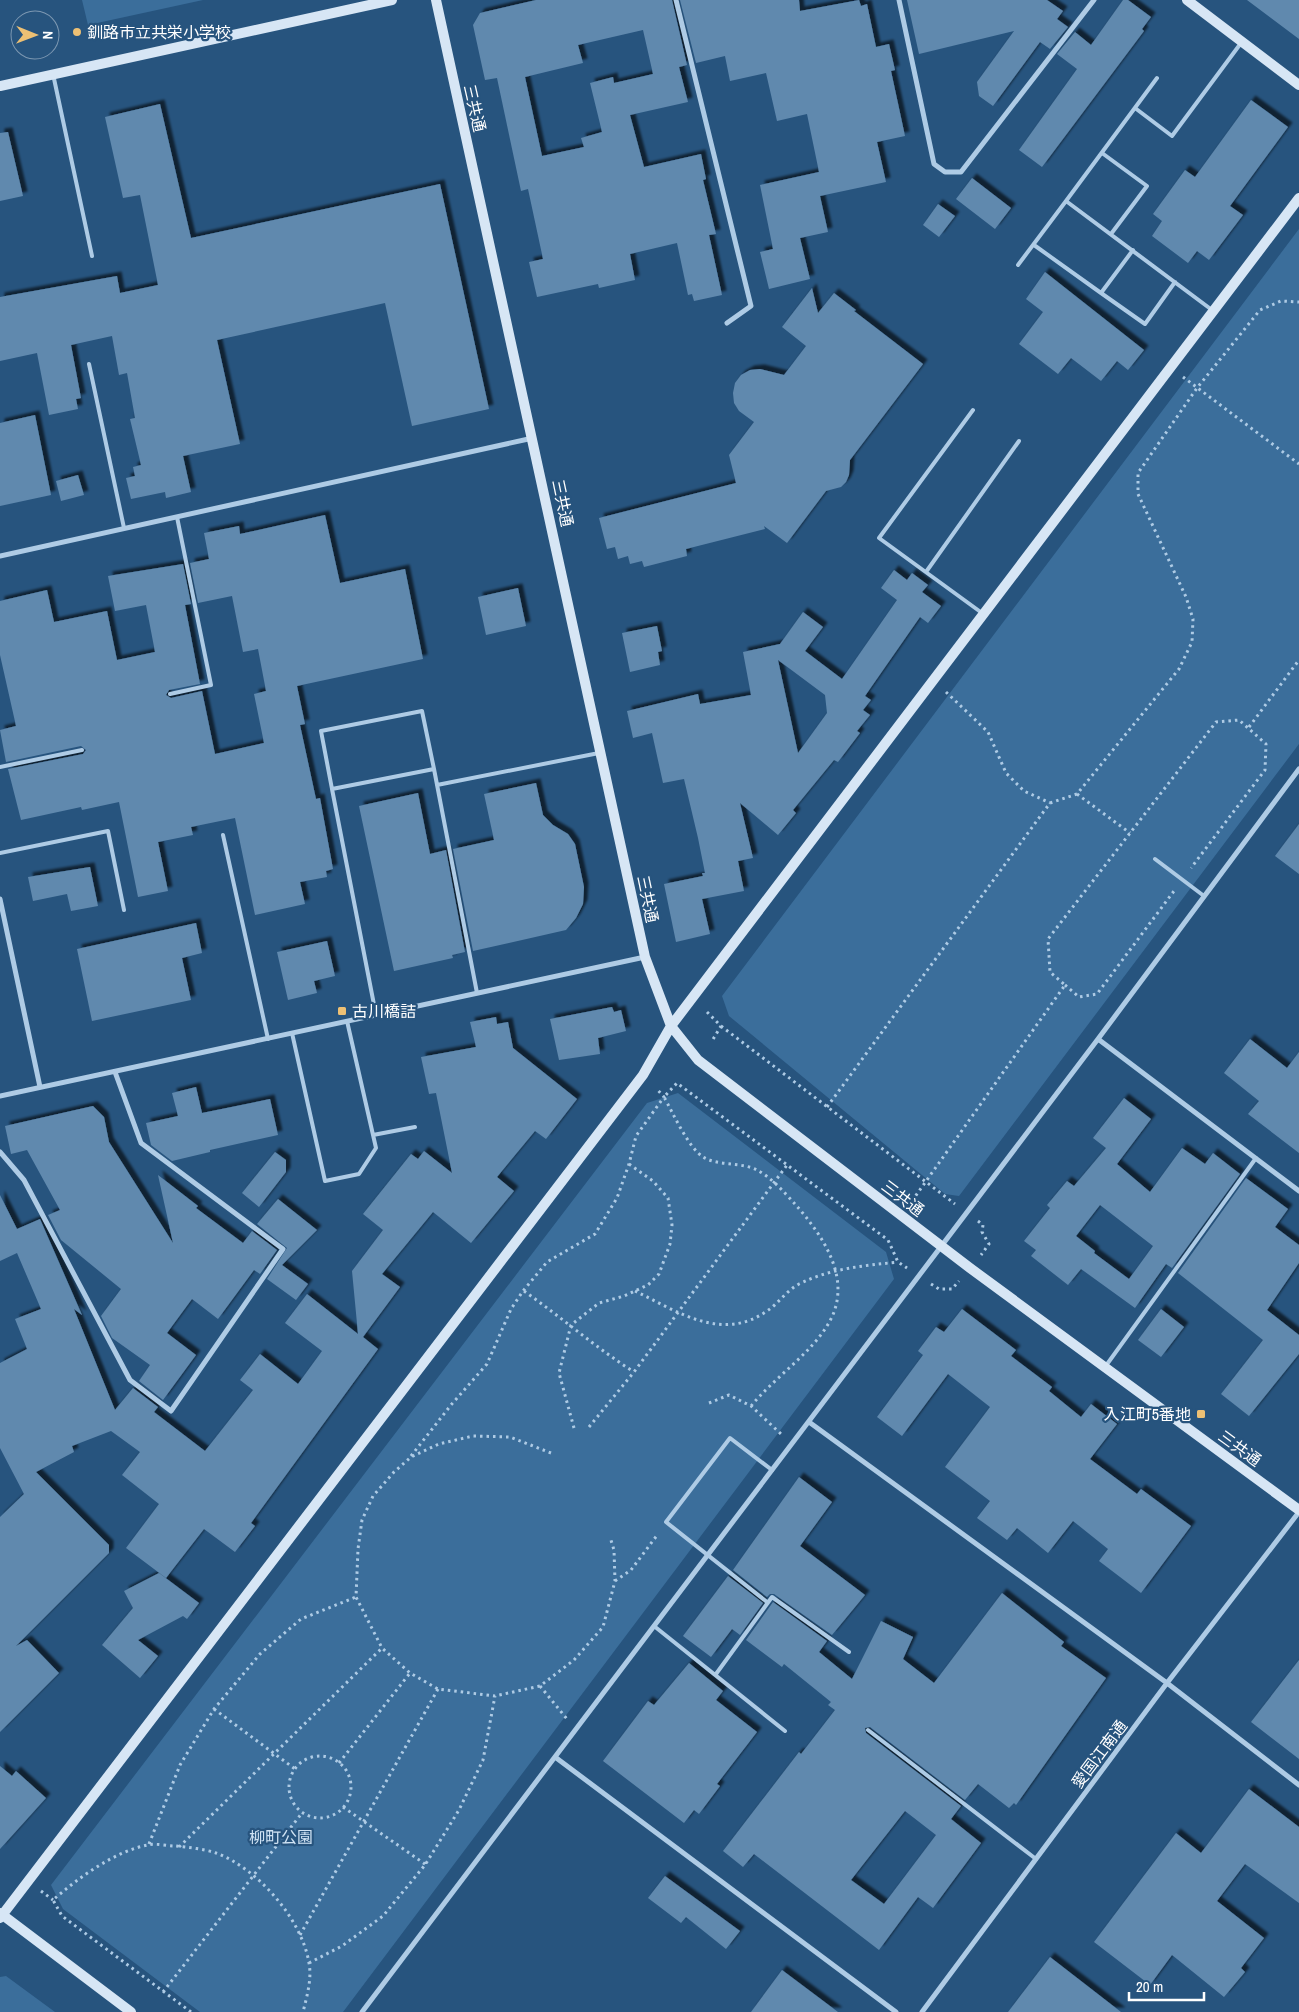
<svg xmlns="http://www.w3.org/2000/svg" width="1299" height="2012" font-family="'Archivo Narrow','Noto Sans JP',sans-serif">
<defs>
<filter id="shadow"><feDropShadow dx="4.5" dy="-4.5" stdDeviation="1" flood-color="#0009"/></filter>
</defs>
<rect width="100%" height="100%" fill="#27547e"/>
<!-- green -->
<path fill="#3b6e9b" d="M 82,0 L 203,0 L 88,25 Z
M 1299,229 L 1299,744 L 959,1196 L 945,1194 L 729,1016 L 722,996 Z
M 678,1093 L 886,1252 L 894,1279 L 343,2012 L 200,2012 L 63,1909 L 51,1885 L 647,1103 Z
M 6,1976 L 55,2012 L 0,2012 L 0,1977 Z"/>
<!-- building -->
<path fill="#6089ae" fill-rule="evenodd" filter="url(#shadow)" d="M 536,0 L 672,0 L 687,65 L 679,67 L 688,102 L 630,115 L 644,167 L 701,154 L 706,179 L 703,180 L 716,234 L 709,235 L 722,295 L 694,301 L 692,294 L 688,295 L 677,243 L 630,254 L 635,280 L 599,288 L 598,284 L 537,297 L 529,262 L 543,259 L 528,189 L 521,191 L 497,78 L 485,80 L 473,25 L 480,13 ZM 643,30 L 653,74 L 614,83 L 613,77 L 590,83 L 602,132 L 581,138 L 584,147 L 542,156 L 525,77 L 583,63 L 578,45 Z
M 680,0 L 799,0 L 800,11 L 859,0 L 861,6 L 867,4 L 876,47 L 889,44 L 895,70 L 891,71 L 905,136 L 877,142 L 886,182 L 820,196 L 828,232 L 800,238 L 810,279 L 769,289 L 760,252 L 773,249 L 760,185 L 819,172 L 807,114 L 777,121 L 766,73 L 730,81 L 725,56 L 696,63 Z
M 907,0 L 1047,0 L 1063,11 L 1057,19 L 1068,27 L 1050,49 L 1040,42 L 993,106 L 979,96 L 977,82 L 1014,31 L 919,54 Z
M 1123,0 L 1128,0 L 1151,17 L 1142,29 L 1144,31 L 1042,167 L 1019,150 L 1077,69 L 1057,54 L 1075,32 L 1091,45 Z
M 1247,0 L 1299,0 L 1299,39 Z
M 1251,100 L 1288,127 L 1230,206 L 1243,215 L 1209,260 L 1197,251 L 1188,263 L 1152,236 L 1162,221 L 1153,214 L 1185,170 L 1195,177 Z
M 160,104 L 191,238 L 440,184 L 489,409 L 412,426 L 385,303 L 217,340 L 240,444 L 183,456 L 191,492 L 166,498 L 165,492 L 131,499 L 126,478 L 135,476 L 133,467 L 141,465 L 130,419 L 135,418 L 127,373 L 119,375 L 112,336 L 71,345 L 81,398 L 76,399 L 78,409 L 49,415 L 37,353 L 0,361 L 0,297 L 117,276 L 120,293 L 158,285 L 140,195 L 123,198 L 105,117 Z
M 8,132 L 23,196 L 0,201 L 0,133 Z
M 972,178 L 1011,208 L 995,229 L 956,199 Z
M 938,204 L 955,216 L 939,237 L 923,225 Z
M 1045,272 L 1144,350 L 1128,370 L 1117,361 L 1101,381 L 1071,358 L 1058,374 L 1019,344 L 1043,312 L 1026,299 Z
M 812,288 L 818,313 L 834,293 L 856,310 L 854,311 L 923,364 L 850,460 L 849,475 L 846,482 L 841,487 L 826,491 L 787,543 L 764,526 L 765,529 L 686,549 L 687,556 L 644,567 L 642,561 L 630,564 L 628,556 L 618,559 L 615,547 L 607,549 L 599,518 L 736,483 L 729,455 L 754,422 L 739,411 L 734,403 L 733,393 L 735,383 L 741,375 L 750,370 L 760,369 L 784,375 L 806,346 L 782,327 Z
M 35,415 L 51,495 L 0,506 L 0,423 Z
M 78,475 L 84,495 L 61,501 L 56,481 Z
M 325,515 L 340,583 L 405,569 L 423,659 L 297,686 L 305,724 L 300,725 L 316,799 L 320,798 L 333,869 L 326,871 L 327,877 L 300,882 L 305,904 L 255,915 L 235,818 L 191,827 L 193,835 L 158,842 L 168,891 L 138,897 L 119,802 L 82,810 L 81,807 L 21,820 L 8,769 L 83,754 L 86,750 L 81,746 L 6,762 L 0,730 L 16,726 L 0,655 L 0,601 L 47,590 L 54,622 L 107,611 L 117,660 L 155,652 L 146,605 L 115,611 L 108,576 L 183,564 L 191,604 L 185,605 L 200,684 L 169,690 L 166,695 L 171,698 L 202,691 L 215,754 L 264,743 L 254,694 L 266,691 L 258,649 L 243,652 L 232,596 L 198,603 L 190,563 L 209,559 L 204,533 L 239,526 L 240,534 Z
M 894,570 L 907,580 L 912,573 L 928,585 L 922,592 L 941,606 L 928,623 L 920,617 L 865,696 L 871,700 L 863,710 L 870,715 L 857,731 L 860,733 L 838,762 L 834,760 L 793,810 L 796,813 L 778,835 L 740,803 L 753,858 L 738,861 L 744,891 L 702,899 L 710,934 L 676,942 L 664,884 L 703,876 L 702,873 L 705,873 L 698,838 L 684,779 L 663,783 L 652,733 L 633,738 L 627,711 L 698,694 L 700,704 L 751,695 L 743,652 L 780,644 L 803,612 L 823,627 L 805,651 L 842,679 L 897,600 L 881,588 ZM 778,660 L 825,695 L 827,713 L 798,753 Z
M 518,588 L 526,626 L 486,635 L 478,597 Z
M 657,626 L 662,651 L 658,652 L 660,665 L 630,672 L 622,633 Z
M 536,783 L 543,815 L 553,825 L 568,834 L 575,844 L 584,887 L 583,904 L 576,918 L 566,930 L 473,951 L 453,849 L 494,840 L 484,794 Z
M 418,793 L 430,854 L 446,850 L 465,952 L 452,955 L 453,958 L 394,971 L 359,806 Z
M 1299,824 L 1299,874 L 1275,856 Z
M 90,867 L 98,906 L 71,911 L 67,894 L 33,901 L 28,877 Z
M 196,923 L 202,953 L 182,958 L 191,1000 L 92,1021 L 77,949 Z
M 327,941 L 335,976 L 314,981 L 317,993 L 288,1000 L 277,952 Z
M 612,1007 L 614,1012 L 621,1010 L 626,1031 L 598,1038 L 600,1054 L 559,1060 L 550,1019 Z
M 496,1017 L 497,1024 L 508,1022 L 513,1048 L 577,1099 L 546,1139 L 535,1131 L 497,1177 L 514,1191 L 471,1243 L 433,1212 L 382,1274 L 400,1287 L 363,1337 L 378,1349 L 251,1523 L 255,1526 L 235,1552 L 204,1529 L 166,1578 L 126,1548 L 159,1504 L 122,1475 L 140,1452 L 111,1431 L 72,1446 L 74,1452 L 36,1472 L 109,1545 L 109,1553 L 16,1646 L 27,1640 L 59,1673 L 0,1732 L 0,1517 L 24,1494 L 0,1448 L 0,1363 L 27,1349 L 15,1319 L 41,1309 L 17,1253 L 0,1261 L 0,1195 L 17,1229 L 40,1219 L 82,1315 L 74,1309 L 115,1410 L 133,1388 L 158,1407 L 154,1412 L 205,1451 L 253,1390 L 240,1380 L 260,1354 L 298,1384 L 322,1351 L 285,1323 L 307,1294 L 358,1334 L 352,1271 L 383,1230 L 363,1214 L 411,1154 L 418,1159 L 424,1151 L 452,1173 L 436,1093 L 429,1094 L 421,1057 L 476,1047 L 470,1022 Z
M 1250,1039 L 1287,1068 L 1299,1052 L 1299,1153 L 1248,1114 L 1259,1101 L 1224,1073 Z
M 196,1087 L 202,1113 L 270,1099 L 278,1135 L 210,1150 L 210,1152 L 172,1161 L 151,1145 L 146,1123 L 178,1116 L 172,1093 Z
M 1124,1098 L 1151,1119 L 1117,1164 L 1150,1192 L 1182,1148 L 1205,1164 L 1213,1153 L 1240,1174 L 1172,1268 L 1166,1264 L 1135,1308 L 1081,1269 L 1068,1285 L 1031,1256 L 1036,1250 L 1024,1241 L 1050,1208 L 1047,1205 L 1067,1181 L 1074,1186 L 1106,1148 L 1093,1138 ZM 1100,1205 L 1153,1246 L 1129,1279 L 1094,1253 L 1095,1251 L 1076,1236 Z
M 93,1106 L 104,1117 L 109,1142 L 173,1243 L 158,1175 L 198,1206 L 196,1208 L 243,1243 L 252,1231 L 277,1250 L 260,1274 L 254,1270 L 218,1319 L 192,1299 L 167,1333 L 196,1355 L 163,1400 L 139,1381 L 150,1365 L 112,1338 L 101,1316 L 121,1289 L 61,1240 L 48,1215 L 60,1210 L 27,1150 L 11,1154 L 5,1126 Z
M 275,1152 L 286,1160 L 286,1172 L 259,1207 L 242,1193 Z
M 1246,1178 L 1288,1209 L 1275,1227 L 1299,1245 L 1299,1263 L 1267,1310 L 1299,1335 L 1299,1354 L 1249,1416 L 1221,1394 L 1263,1340 L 1178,1273 Z
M 278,1199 L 317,1230 L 282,1265 L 308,1284 L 296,1300 L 267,1279 L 287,1248 L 257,1224 Z
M 962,1309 L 1016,1350 L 1011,1356 L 1052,1387 L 1049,1391 L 1081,1417 L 1091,1404 L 1117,1424 L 1090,1459 L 1137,1494 L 1141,1489 L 1191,1526 L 1141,1593 L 1099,1561 L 1108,1549 L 1073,1521 L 1048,1553 L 1017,1528 L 1007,1540 L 977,1518 L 990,1501 L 945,1467 L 990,1407 L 948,1374 L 902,1436 L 877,1417 L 923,1355 L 918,1351 L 936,1327 L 944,1332 Z
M 1161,1309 L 1184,1327 L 1161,1357 L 1138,1340 Z
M 799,1477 L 832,1502 L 800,1546 L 865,1595 L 832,1635 L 774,1594 L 770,1594 L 767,1597 L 733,1570 Z
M 159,1573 L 199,1603 L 187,1619 L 183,1616 L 138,1640 L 158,1656 L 140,1678 L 102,1645 L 133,1608 L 124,1591 Z
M 728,1576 L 763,1603 L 740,1635 L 732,1629 L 711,1657 L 683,1636 Z
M 1002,1593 L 1064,1642 L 1061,1646 L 1106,1678 L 1016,1805 L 1014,1803 L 1009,1808 L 978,1784 L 965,1800 L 870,1727 L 865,1728 L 866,1733 L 961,1806 L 951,1819 L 981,1843 L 933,1908 L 918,1897 L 879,1950 L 754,1854 L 743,1867 L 723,1851 L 799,1752 L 801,1754 L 835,1710 L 828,1705 L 831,1702 L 784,1664 L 782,1667 L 746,1640 L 773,1602 L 827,1641 L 819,1652 L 852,1679 L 881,1621 L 913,1637 L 903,1659 L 934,1683 ZM 905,1811 L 936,1835 L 884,1904 L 851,1880 Z
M 1299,1660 L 1299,1759 L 1251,1722 Z
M 689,1663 L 723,1691 L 716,1700 L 757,1732 L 717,1784 L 720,1786 L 699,1814 L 694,1810 L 684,1823 L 603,1761 L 648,1701 L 654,1705 Z
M 0,1766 L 12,1776 L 16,1771 L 46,1798 L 0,1849 Z
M 1249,1789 L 1299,1827 L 1299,1903 L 1245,1864 L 1217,1901 L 1264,1938 L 1241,1968 L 1245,1972 L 1224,1997 L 1172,1955 L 1150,1985 L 1094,1942 L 1176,1833 L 1201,1853 Z
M 665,1876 L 740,1931 L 726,1949 L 686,1917 L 681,1923 L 648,1898 Z
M 1050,1957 L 1121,2012 L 1008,2012 Z
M 782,1970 L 838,2012 L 751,2012 Z"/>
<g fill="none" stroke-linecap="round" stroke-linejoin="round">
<!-- path -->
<path stroke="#aecbe5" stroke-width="3" stroke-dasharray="2.5 4" stroke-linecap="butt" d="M 1183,377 L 1299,464
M 946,692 L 988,732 L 1006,773 L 1024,791 L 1050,803
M 1249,727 L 1299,660
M 1077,794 L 1130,833
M 1065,985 L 1079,997 L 1097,994 L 1174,891
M 707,1012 L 721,1026 L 712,1041
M 721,1026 L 955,1204
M 827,1107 L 1050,803 L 1077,794 L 1179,669 L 1192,642 L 1193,619 L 1186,597 L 1138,494 L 1138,473 L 1197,388 L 1260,310 L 1281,301 L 1299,302
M 912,1201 L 1065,985 L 1050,972 L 1048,939 L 1216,722 L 1239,720 L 1266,744 L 1265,770 L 1191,868
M 978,1221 L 983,1225 L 982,1232 L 989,1244 L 981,1255
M 931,1284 L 939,1289 L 952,1289 L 959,1281
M 524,1291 C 561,1317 595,1347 634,1372
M 635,1291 C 677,1311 721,1343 767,1311 C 778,1304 786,1291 799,1284 C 832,1268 862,1266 898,1262
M 709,1403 L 729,1395 L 751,1406 L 781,1434
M 751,1406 C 774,1378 809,1355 827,1326 C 855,1282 824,1237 795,1204 C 784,1192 770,1176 755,1169 C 738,1162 718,1166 703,1157 C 688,1147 673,1113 664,1097 L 677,1083 L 888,1240 L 898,1262 L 907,1268
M 589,1427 L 634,1372 L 787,1165
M 574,1428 L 559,1373 L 571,1325 L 599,1303 L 624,1296 L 648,1285 L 659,1274 L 670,1244 L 672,1225 L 668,1198 L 653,1181 L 629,1164
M 551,1453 L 510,1437 L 473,1436 L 439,1444 L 411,1457 L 394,1472 L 373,1496 L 362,1520 L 358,1549 L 356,1597 L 382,1648 L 410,1673 L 438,1689 L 495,1696 L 540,1686 L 574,1660 L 603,1627 L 615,1581 L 614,1550 L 610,1537
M 411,1456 L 451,1405 L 487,1364 L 511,1309 L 523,1291 L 547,1262 L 595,1234 L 617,1198 L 629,1164 L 636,1136 L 664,1097 L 656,1088
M 615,1581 L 631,1570 L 658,1534
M 540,1686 L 567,1719
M 214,1709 L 295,1769
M289 1787a31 31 0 1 1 62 0a31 31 0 1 1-62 0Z
M 339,1763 L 410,1673
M 343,1807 L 425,1864
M 149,1844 L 180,1765 L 214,1709 L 260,1654 L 301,1619 L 356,1597
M 179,1847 L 382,1648
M 41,1891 L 53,1900
M 300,1935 L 438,1689
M 309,1963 L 342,1946 L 383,1916 L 425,1865 L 459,1810 L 483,1760 L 495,1696
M 163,1992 L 302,1813
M 191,2012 L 62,1916 L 53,1900 C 78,1878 115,1851 148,1845 C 156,1843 167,1846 175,1846 C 187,1847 204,1849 216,1853 C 257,1868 302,1919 309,1963 C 312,1979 307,1996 303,2012"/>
<!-- lane -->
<path stroke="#aecbe5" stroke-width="4" d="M 53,74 L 92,256
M 1157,78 L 1066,201 L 1212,310
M 1135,108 L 1172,136 L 1241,43
M 1102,153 L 1147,186 L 1111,234
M 1034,245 L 1101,293 L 1133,250
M 1018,265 L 1066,201
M 1101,293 L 1145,324 L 1175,282
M 89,364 L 124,528
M 973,410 L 879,538 L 982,613
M 926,572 L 1019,441
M 170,694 L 211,685 L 177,517
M 0,767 L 82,750
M 437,785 L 599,753
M 332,789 L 321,731 L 422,711 L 434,769
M 223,835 L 268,1039
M 0,853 L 108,831 L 124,910
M 1155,859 L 1204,896
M 376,1015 L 332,789 L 434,769 L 477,993
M 292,1033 L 325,1181 L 359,1174 L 376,1148 L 347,1021
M 373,1135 L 415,1127
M 1105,1367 L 1256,1158
M 767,1602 L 666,1522 L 730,1438 L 772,1470
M 654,1626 L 785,1731
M 716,1674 L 772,1597 L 849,1652
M 868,1730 L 1036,1859"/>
<!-- street -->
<path stroke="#aecbe5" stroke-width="5" d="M 676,0 L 751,306 L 727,323
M 899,0 L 934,164 L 945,172 L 961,172 L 1094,0
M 0,556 L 533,438
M 0,899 L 40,1087
M 1098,1039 L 1299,1191
M 0,1096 L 645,957
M 0,1152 L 24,1180 L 130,1380 L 171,1411 L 283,1249 L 141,1143 L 115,1072
M 809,1422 L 1167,1683 L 1299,1785
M 555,1757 L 896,2012
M 362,2012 L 1098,1039 L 1299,769
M 922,2012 L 1167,1683 L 1299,1512"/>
<!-- secondary -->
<path stroke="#d7e6f5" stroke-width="10" d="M 436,0 L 645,957 L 671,1026 L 698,1060 L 970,1268 L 1299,1510
M 1187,0 L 1299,85
M 0,86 L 392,0
M 0,1913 L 131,2012
M 0,1918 L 643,1075 L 671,1026 L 1299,198"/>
</g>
<!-- markers -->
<g fill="#edc074" stroke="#27547e" stroke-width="2">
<circle cx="77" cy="32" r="5"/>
<rect x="337" y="1006" width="10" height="10" rx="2.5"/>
<rect x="1196" y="1409" width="10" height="10" rx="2.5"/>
</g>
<g text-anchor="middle" stroke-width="4.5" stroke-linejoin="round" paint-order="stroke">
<!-- poi labels -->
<g font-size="16" fill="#fff" stroke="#27547e" text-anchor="start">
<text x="87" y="38">釧路市立共栄小学校</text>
<text x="352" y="1017">古川橋詰</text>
<text x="1191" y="1420" text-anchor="end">入江町5番地</text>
</g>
<!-- street labels -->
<g font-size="16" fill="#fff" stroke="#27547e">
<text transform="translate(475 108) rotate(77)" y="6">三共通</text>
<text transform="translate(563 503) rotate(78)" y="6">三共通</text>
<text transform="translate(648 899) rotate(78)" y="6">三共通</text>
<text transform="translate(903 1198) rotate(37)" y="6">三共通</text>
<text transform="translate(1240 1448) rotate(36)" y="6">三共通</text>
<text transform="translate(1099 1754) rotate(-53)" y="6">愛国江南通</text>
</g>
<!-- park labels -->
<g font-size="16" fill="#d0e3f4" stroke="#27547e">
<text x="281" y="1843">柳町公園</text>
</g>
</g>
<!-- north arrow -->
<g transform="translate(35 35) rotate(91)"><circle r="24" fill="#27547e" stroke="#7d98b2"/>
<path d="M0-4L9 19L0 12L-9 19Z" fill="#edc074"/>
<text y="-8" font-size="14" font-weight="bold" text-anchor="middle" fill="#ffffff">N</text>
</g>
<!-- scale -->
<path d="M1129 1992v8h75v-8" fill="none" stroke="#ffffff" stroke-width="2.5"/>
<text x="1136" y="1992" font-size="15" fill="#ffffff" stroke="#27547e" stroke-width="4" paint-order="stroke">20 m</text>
</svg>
